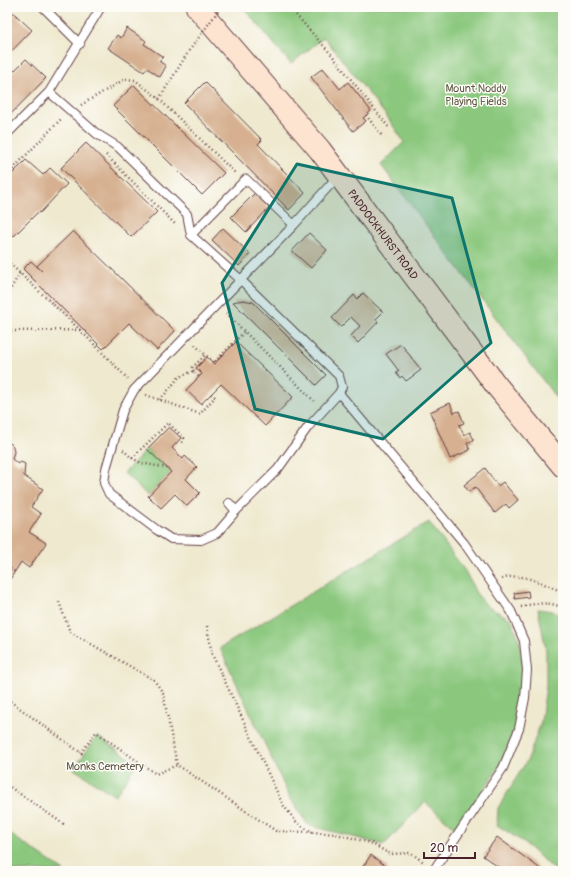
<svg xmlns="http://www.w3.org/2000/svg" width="570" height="878" font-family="Pangolin,sans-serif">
<rect width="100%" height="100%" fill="#fdfcf7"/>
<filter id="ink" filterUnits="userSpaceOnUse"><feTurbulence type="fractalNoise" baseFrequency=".025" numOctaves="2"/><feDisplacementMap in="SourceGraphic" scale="8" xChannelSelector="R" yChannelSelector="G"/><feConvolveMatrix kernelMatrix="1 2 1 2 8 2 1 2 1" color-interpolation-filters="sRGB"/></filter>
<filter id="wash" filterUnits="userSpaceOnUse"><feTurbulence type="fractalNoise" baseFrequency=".012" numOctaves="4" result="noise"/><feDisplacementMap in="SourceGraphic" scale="16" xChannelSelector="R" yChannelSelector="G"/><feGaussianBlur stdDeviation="0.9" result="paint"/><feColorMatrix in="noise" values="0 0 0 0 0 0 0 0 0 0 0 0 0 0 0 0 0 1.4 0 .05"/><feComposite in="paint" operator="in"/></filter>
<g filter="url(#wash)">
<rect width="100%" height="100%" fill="#efe9cf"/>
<!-- green -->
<path fill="#8bc87e" stroke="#6a7454" d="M 243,7 L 563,7 L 563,407 L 381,165 L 404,142 L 388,118 L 324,37 L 291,64 Z
M 147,449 L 171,472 L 148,496 L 124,473 Z
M 429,522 L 465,571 L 476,593 L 488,607 L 511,619 L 520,642 L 523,670 L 521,698 L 517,728 L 500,766 L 456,829 L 425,802 L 384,845 L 308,825 L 291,800 L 220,648 Z
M 538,609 L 552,611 L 563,616 L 563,871 L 556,871 L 523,842 L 497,825 L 498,808 L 528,759 L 541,722 L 546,686 L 546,650 Z
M 97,736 L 137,763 L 115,796 L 74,769 Z
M 7,832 L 64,871 L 7,871 Z"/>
<g id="blocks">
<!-- building -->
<path fill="#d6b090" d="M 7,7 L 32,30 L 7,56 Z
M 127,28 L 146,41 L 144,44 L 163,57 L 159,61 L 166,66 L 160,77 L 147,68 L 144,72 L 108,48 L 117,35 L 121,38 Z
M 26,59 L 46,78 L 7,118 L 7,76 L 8,77 Z
M 323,68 L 340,89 L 348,82 L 371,111 L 363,118 L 366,121 L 353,131 L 311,77 Z
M 205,82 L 262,140 L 258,144 L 305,193 L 289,210 L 184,103 Z
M 134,85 L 224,173 L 202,195 L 113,106 Z
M 86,143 L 157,212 L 131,237 L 61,168 Z
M 26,160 L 43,175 L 50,168 L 67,184 L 41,212 L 37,213 L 14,236 L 7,229 L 7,188 L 11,184 L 7,179 Z
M 255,193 L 269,208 L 246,232 L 231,217 Z
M 223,228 L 250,254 L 239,266 L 212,240 Z
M 73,231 L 175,331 L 157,350 L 129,323 L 103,349 L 23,269 L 31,261 L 42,271 L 37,266 Z
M 309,233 L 327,250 L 311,268 L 292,251 Z
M 363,293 L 383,312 L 376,319 L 378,322 L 358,343 L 351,336 L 360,326 L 351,317 L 341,327 L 332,318 L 354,295 L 357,299 Z
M 243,300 L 253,302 L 326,375 L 316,385 L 233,302 Z
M 236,342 L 293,397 L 265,426 L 221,384 L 201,404 L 186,390 L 202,374 L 196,368 L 207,357 L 214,364 Z
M 401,344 L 421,370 L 406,381 L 402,376 L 400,378 L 396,373 L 399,371 L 386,354 Z
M 450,403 L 454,413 L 459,411 L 464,423 L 459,425 L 464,435 L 470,432 L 474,440 L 467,443 L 470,450 L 450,459 L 430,412 Z
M 169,427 L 181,438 L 172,448 L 183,459 L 185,456 L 197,467 L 186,479 L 200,493 L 187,506 L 175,494 L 161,508 L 148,496 L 171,472 L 147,449 Z
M 7,440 L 13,446 L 14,452 L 12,459 L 18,464 L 21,462 L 25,464 L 24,476 L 43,489 L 31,507 L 41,514 L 29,532 L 46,543 L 29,568 L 21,562 L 7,584 Z
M 485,468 L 498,486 L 503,482 L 518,500 L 509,508 L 506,504 L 495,513 L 475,487 L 469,492 L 464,485 Z
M 528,591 L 529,597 L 515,599 L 514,593 Z
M 497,837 L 542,870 L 541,871 L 504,871 L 483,856 Z
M 371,855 L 388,868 L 386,871 L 366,871 L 362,868 Z"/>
</g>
</g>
<g filter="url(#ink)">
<use href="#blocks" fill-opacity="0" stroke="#633d44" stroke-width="1"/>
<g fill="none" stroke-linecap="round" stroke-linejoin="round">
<!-- lane casing -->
<g stroke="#633d44" stroke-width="10">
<path id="lane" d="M 43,7 L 80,44
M 49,92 L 97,134 L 118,147 L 187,214 L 191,235 L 241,280 L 339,376 L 342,387 L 339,393 L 308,427 L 278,469 L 236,511 L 217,533 L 201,540 L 171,539 L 157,530 L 109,494 L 104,483 L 106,469 L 123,410 L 134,390 L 294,225 L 338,176
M 7,134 L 49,92 L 101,7
M 191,235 L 246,179 L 294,225
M 339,393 L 464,543 L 511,611 L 524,641 L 527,670 L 525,698 L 519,729 L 503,768 L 433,871
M 229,503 L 236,511"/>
</g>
<!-- secondary casing -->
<g stroke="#633d44" stroke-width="24">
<g id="secondary">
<path id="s1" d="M 197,7 L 320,150 L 496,385 L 563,466"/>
</g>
</g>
<!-- path -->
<path stroke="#633d44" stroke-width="2.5" stroke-dasharray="1 3" stroke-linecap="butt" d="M 296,15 L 331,54 L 390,129
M 159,99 L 189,51
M 81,105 L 125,79 L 135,80 L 159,99 L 236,174
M 366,115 L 382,136
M 106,155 L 176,225
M 7,175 L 62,118
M 7,261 L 80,330 L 129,380
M 7,295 L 20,273
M 226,313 L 314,401
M 7,331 L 80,330
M 195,345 L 214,363 L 245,331
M 194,371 L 192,368 L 205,355
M 146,395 L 200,414 L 215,397 L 211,394
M 160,400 L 179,377 L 194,371 L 199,377
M 123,450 L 132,458 L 168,423 L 184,438 L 181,445
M 132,458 L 141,463 L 167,468
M 7,566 L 15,572
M 502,579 C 522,571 545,585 563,592
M 59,602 L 70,632 L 154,680 L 163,693 L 177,765 L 276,831 L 312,832
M 521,607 C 535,603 550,601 563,608
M 207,626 L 212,654 L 283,805 L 298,824 L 312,832 L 336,834 L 371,843 L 390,854 L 411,853 L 425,863
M 7,699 L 84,755
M 81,753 L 96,732 L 156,774 L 177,765
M 7,785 L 65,825"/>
<!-- lane -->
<use href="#lane" stroke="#fff" stroke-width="8"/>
<!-- secondary -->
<use href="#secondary" stroke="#fde4d1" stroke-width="22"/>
<!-- path-bridge -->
<path stroke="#633d44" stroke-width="2.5" stroke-dasharray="1 3" stroke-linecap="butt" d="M 189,51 L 221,7"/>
</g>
</g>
<!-- marked area -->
<path fill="#0f766e" fill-opacity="0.2" stroke="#0f766e" stroke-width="3" stroke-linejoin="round" d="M 297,164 L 452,198 L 491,343 L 383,439 L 255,409 L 222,283 Z"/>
<g text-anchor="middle" stroke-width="3" stroke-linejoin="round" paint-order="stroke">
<!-- park labels -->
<g font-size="11" fill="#615a48" stroke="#fdfcf7">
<text x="476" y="92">Mount Noddy<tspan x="476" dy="13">Playing Fields</tspan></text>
<text x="105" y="770">Monks Cemetery</text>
</g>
<!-- street labels -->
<g font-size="11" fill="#4a1f2b" stroke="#fdfcf7">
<text dy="4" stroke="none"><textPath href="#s1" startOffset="294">PADDOCKHURST ROAD</textPath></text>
</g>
</g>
<!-- margin -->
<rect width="570" height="878" fill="none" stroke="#fdfcf7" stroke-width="24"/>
<!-- scale -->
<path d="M424 852v6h51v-6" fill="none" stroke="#4a1f2b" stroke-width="2"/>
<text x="430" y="852" font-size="12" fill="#4a1f2b" stroke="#fdfcf7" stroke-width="3" paint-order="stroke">20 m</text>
</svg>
